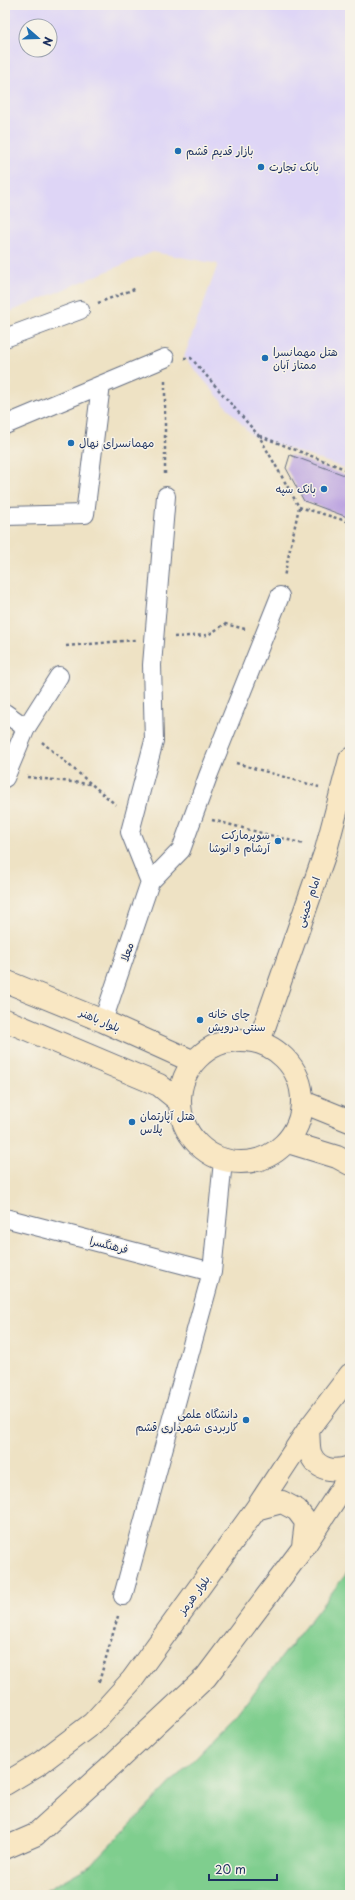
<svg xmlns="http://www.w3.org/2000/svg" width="355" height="1900" font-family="'Playpen Sans','Playpen Sans Arabic',sans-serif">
<rect width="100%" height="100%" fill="#f7f3e8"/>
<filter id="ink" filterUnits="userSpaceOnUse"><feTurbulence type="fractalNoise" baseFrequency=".025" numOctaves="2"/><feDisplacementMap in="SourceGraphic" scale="8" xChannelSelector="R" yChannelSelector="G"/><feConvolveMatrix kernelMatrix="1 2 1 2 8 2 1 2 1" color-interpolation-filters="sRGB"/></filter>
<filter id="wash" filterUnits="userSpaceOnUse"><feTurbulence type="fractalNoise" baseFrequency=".012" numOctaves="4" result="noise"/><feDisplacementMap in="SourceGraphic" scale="16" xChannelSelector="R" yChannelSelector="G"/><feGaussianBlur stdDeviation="0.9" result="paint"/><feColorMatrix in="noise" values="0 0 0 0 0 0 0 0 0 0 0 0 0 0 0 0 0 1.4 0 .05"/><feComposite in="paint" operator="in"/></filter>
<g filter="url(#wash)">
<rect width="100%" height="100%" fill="#eee2c4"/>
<!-- built -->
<path fill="#ded5f6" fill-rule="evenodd" d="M 5,5 L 350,5 L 350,470 L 252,436 L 184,357 L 218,264 L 153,252 L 5,314 ZM 26,26 L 50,26 L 50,50 L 26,50 Z"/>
<!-- green -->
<path fill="#7fce8e" stroke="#4d7e76" d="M 350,1569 L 350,1895 L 38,1895 L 91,1865 L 235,1717 Z"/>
<g id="blocks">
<!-- building -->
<path fill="#b9a0e0" d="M 290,455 L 350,477 L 350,518 L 304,501 L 286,468 Z"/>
</g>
</g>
<g filter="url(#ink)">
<use href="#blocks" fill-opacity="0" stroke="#656e82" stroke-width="1"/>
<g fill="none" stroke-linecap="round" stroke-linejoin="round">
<!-- street casing -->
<g stroke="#656e82" stroke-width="20">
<path id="street" d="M 5,338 L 80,310
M 5,425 L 165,358
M 5,516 L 85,514 L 101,385
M 5,713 L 26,728
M 5,778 L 26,728 L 59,676
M 150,882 L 130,832 L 154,741 L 152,665 L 166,496
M 103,1021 L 150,882 L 181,850 L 208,776 L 280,596
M 5,1218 L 212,1272
M 123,1596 L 212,1272 L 223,1161"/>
</g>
<!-- secondary casing -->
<g stroke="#656e82" stroke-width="24">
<path id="secondary" d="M 5,981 L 103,1021 L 194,1062
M 5,1020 L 159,1085 L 180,1102
M180 1101a61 61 0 1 1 122 0a61 61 0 1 1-122 0Z
M 259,1042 L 326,850 L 350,759
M 303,1102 L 350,1121
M 288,1142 L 337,1157 L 350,1164
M 308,1430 C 309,1437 308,1449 311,1455 C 318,1471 336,1472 350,1467
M 256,1509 L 282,1502 L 297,1510 L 306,1522 L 303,1546
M 5,1784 L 40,1763 L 93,1723 L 132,1680 L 256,1509 L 308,1430 L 350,1375
M 5,1848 L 35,1835 L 111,1766 L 206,1677 L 303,1548 L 350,1476"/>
</g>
<!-- path -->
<path stroke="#656e82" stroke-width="2.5" stroke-dasharray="3 3" stroke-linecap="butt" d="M 98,303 L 137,288
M 184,358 L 191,358 L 259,436 L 299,507 L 284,577
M 165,381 L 165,476
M 260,436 L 350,471
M 299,507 L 350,522
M 174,637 L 208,635 L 225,624 L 245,629
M 66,646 L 135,640
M 42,742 L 116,805
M 236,763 L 319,787
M 27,777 L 90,784
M 212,820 L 304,844
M 99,1682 L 118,1616"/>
<!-- street -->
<use href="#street" stroke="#fff" stroke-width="18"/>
<!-- secondary -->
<use href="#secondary" stroke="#f9e7c3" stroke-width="22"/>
</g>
</g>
<!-- markers -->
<g fill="#1f6fb2" stroke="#f7f3e8" stroke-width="1.5">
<circle cx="178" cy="151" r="4"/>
<circle cx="261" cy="167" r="4"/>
<circle cx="265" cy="358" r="4"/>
<circle cx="71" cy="443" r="4"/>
<circle cx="324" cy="489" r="4"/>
<circle cx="278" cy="841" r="4"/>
<circle cx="200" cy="1020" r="4"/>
<circle cx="132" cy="1122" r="4"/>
<circle cx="246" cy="1420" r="4"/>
</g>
<g text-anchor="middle" stroke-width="3" stroke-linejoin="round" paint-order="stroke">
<!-- poi labels -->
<g font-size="11" fill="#1b2f5e" stroke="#f7f3e8" text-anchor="start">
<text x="186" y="155">بازار قدیم قشم</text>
<text x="269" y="171">بانک تجارت</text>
<text x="273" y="356">هتل مهمانسرا<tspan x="273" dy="13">ممتاز آبان</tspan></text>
<text x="79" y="447">مهمانسرای نهال</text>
<text x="316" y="493" text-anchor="end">بانک سپه</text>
<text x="270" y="839" text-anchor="end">سوپرمارکت<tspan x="270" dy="13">آرشام و انوشا</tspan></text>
<text x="208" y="1018">چای خانه<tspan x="208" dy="13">سنتی درویش</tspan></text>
<text x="140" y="1120">هتل آپارتمان<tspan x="140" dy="13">پلاس</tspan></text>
<text x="238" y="1418" text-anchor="end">دانشگاه علمی<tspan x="238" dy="13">کاربردی شهرداری قشم</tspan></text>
</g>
<!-- street labels -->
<g font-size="11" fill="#1b2f5e" stroke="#f7f3e8">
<text transform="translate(308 902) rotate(-71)" y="4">امام خمینی</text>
<text transform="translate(127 952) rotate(-71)" y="4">معلا</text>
<text transform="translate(100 1020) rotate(23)" y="4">بلوار باهنر</text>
<text transform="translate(109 1245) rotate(14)" y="4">فرهنگسرا</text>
<text transform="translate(194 1595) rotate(-54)" y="4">بلوار هرمز</text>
</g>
</g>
<!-- margin -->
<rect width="355" height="1900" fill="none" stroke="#f7f3e8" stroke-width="20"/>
<!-- north arrow -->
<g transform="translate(38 38) rotate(110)"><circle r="19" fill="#f7f3e8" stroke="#9fa5b1"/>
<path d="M0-3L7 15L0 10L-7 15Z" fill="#1f6fb2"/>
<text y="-6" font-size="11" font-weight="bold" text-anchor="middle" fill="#1b2f5e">N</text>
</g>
<!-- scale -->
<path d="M209 1874v6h68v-6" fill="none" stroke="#1b2f5e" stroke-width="2"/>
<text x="215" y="1874" font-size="12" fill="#1b2f5e" stroke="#f7f3e8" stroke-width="3" paint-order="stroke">20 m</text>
</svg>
